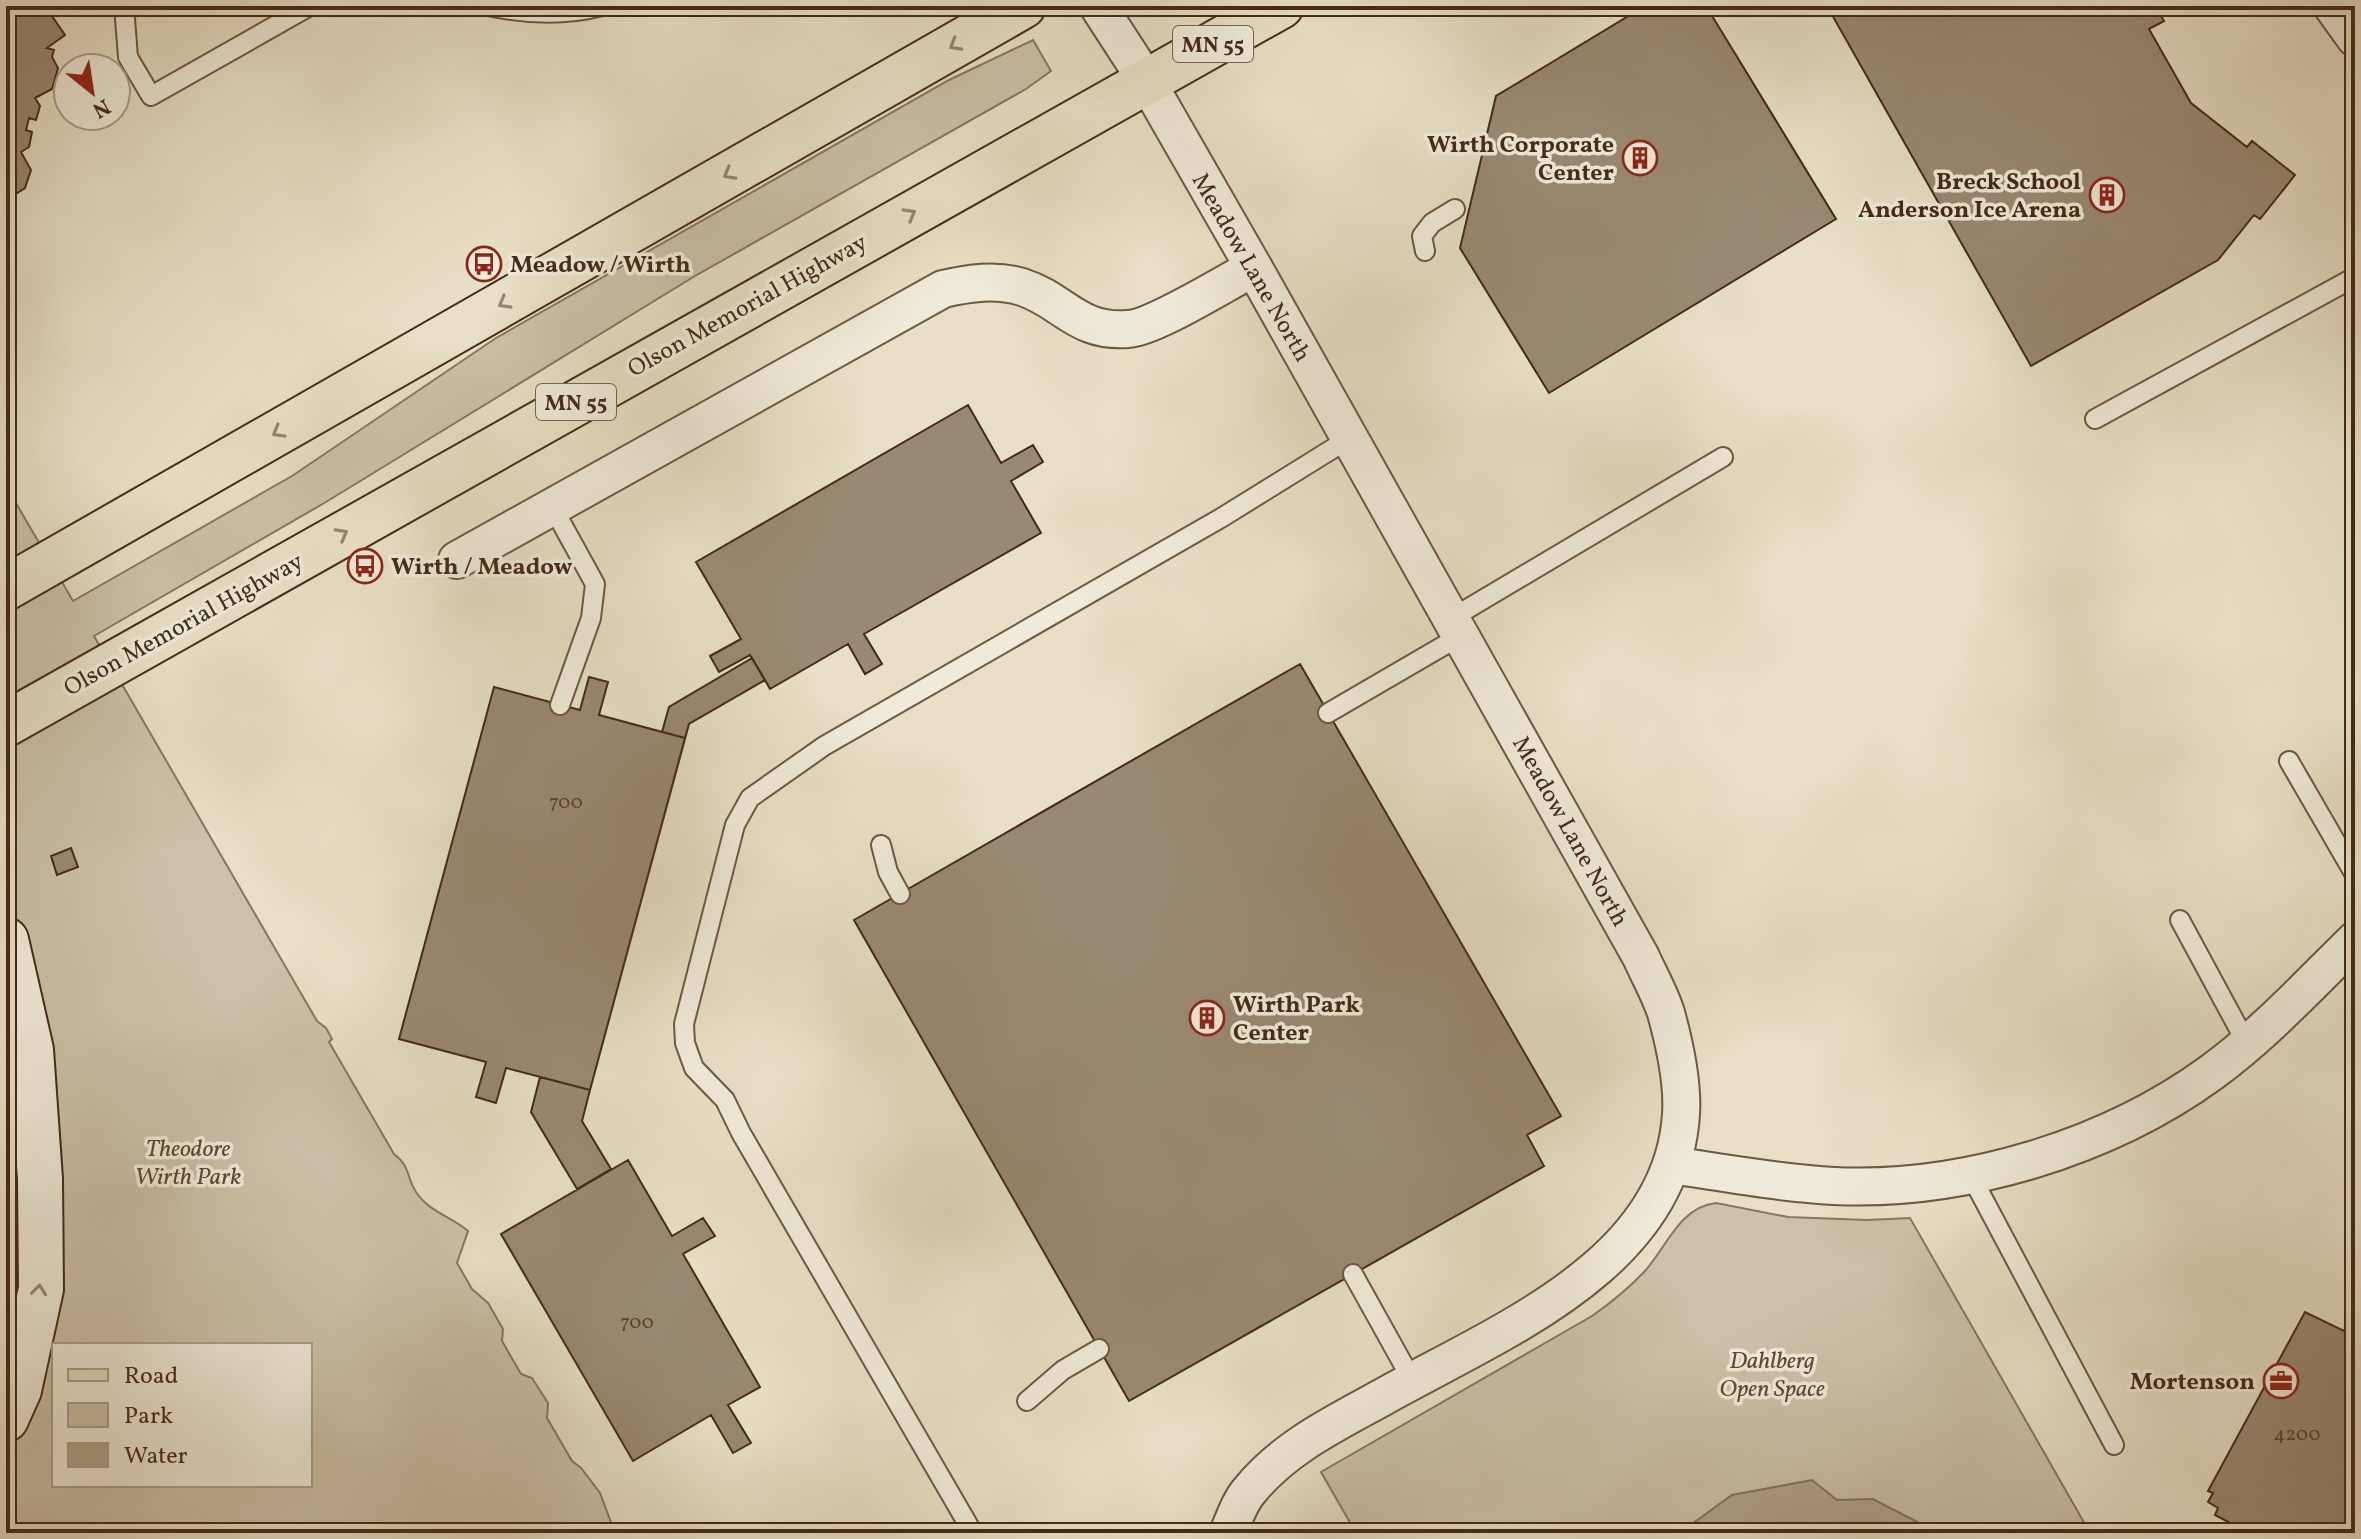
<svg xmlns="http://www.w3.org/2000/svg" width="2361" height="1539" font-family="Vollkorn,serif">
<rect width="100%" height="100%" fill="#e7e0c6"/>
<filter id="stains"><feTurbulence type="fractalNoise" baseFrequency=".0025" numOctaves="4"/><feColorMatrix values="0 0 0 0 .2 0 0 0 0 .09 0 0 0 0 .02 0 0 0 .5 -.17"/></filter>
<radialGradient id="worn" r=".72"><stop offset=".6" stop-color="#630" stop-opacity="0"/><stop offset="1" stop-color="#630" stop-opacity=".3"/></radialGradient>
<!-- green -->
<path fill="#cbc1a8" stroke="#88765f" stroke-width="2" fill-rule="evenodd" d="M 1033,40 L 1051,71 L 1026,89 L 695,276 L 326,502 L 94,636 L 317,1021 L 326,1028 L 332,1039 L 329,1042 L 394,1154 C 411,1167 406,1177 416,1192 C 429,1212 452,1217 468,1231 L 457,1263 L 472,1289 L 488,1303 L 503,1329 L 502,1341 L 521,1374 L 532,1378 L 548,1403 L 547,1418 L 572,1461 L 581,1468 L 600,1493 L 615,1533 L 6,1533 L 6,486 L 73,601 L 292,476 L 496,338 L 949,80 ZM 54,1345 L 310,1345 L 310,1485 L 54,1485 Z
M 1716,1203 L 1788,1217 L 1867,1220 L 1910,1218 L 2090,1533 L 1356,1533 L 1321,1472 L 1592,1316 C 1612,1302 1629,1288 1645,1271 C 1667,1246 1680,1207 1716,1203 Z"/>
<!-- water -->
<path fill="#b0a28a" stroke="#85725c" stroke-width="2" d="M 1812,1480 L 1837,1500 L 1873,1499 L 1929,1528 L 1932,1533 L 1671,1533 L 1689,1526 L 1732,1495 Z"/>
<!-- building -->
<path fill="#998972" stroke="#442a16" stroke-width="2" d="M 6,6 L 55,6 L 52,16 L 65,35 L 47,48 L 54,50 L 52,57 L 58,68 L 52,89 L 35,98 L 40,106 L 36,120 L 29,118 L 26,130 L 32,132 L 29,147 L 21,152 L 31,170 L 25,188 L 6,200 Z
M 1645,6 L 1706,6 L 1836,219 L 1549,393 L 1460,248 L 1496,96 Z
M 1827,6 L 2156,6 L 2164,21 L 2149,29 L 2191,103 L 2247,147 L 2252,141 L 2295,175 L 2260,219 L 2254,215 L 2218,260 L 2031,366 Z
M 968,405 L 1001,463 L 1033,445 L 1043,462 L 1011,481 L 1041,533 L 864,634 L 882,664 L 865,674 L 848,644 L 770,689 L 765,680 L 689,724 L 590,1090 L 506,1068 L 496,1103 L 476,1097 L 486,1062 L 399,1039 L 494,687 L 580,710 L 589,677 L 608,682 L 599,715 L 662,732 L 669,707 L 752,658 L 750,655 L 719,672 L 710,656 L 741,639 L 696,562 Z
M 968,405 L 1001,463 L 1033,445 L 1043,462 L 1011,481 L 1041,533 L 864,634 L 882,664 L 865,674 L 848,644 L 770,689 L 750,655 L 719,672 L 710,656 L 741,639 L 696,562 Z
M 752,658 L 765,680 L 689,724 L 685,738 L 662,732 L 669,707 Z
M 1300,664 L 1561,1116 L 1527,1135 L 1544,1166 L 1129,1401 L 854,920 Z
M 1300,664 L 1561,1116 L 1527,1135 L 1544,1166 L 1129,1401 L 854,920 Z
M 589,677 L 608,682 L 599,715 L 685,738 L 590,1090 L 506,1068 L 496,1103 L 476,1097 L 486,1062 L 399,1039 L 494,687 L 580,710 Z
M 71,848 L 78,867 L 57,875 L 51,856 Z
M 540,1077 L 590,1090 L 582,1121 L 611,1169 L 577,1189 L 531,1112 Z
M 628,1160 L 672,1236 L 703,1218 L 715,1236 L 683,1254 L 760,1387 L 728,1405 L 751,1443 L 733,1453 L 711,1415 L 633,1461 L 501,1234 Z
M 628,1160 L 672,1236 L 703,1218 L 715,1236 L 683,1254 L 760,1387 L 728,1405 L 751,1443 L 733,1453 L 711,1415 L 633,1461 L 501,1234 Z
M 2355,1311 L 2355,1533 L 2249,1533 L 2215,1515 L 2218,1508 L 2208,1502 L 2213,1493 L 2208,1491 L 2305,1312 L 2344,1331 Z"/>
<g fill="none" stroke-linecap="round" stroke-linejoin="round">
<!-- lane casing -->
<g stroke="#6d5842" stroke-width="22">
<path id="lane" d="M 124,6 L 128,57 L 151,96 L 310,6
M 488,6 C 526,14 564,16 602,6
M 1425,251 L 1422,236 L 1432,223 L 1455,209
M 2095,419 L 2355,277
M 552,506 L 595,584 L 591,618 L 560,705
M 1452,618 L 1723,457
M 1328,713 L 1462,635
M 2289,761 L 2355,875
M 881,845 L 888,872 L 900,894
M 2180,920 L 2247,1044
M 1970,1174 L 2114,1445
M 1353,1274 L 1412,1380
M 1027,1401 L 1063,1370 L 1099,1349
M 973,1533 L 741,1133 L 725,1100 L 694,1068 L 685,1043 L 684,1024 L 735,825 L 750,798 L 824,746 L 1221,518 L 1350,438"/>
</g>
<!-- street casing -->
<g stroke="#6d5842" stroke-width="40">
<path id="street" d="M 1098,6 L 1146,80 L 1254,268 L 1641,957 C 1649,975 1660,994 1666,1013 C 1674,1042 1683,1084 1681,1114 C 1672,1266 1496,1333 1383,1397 C 1336,1423 1285,1447 1250,1490 C 1240,1501 1234,1519 1228,1533
M 2332,6 L 2355,38
M 457,560 L 943,289 C 969,283 996,279 1022,287 C 1063,300 1077,333 1128,329 C 1154,328 1226,282 1254,268
M 1671,1165 C 1725,1173 1780,1183 1834,1186 C 1963,1192 2108,1148 2212,1072 C 2264,1034 2309,985 2355,940"/>
</g>
<!-- secondary casing -->
<g stroke="#442a16" stroke-width="48">
<path id="secondary" d="M 6,940 L 31,1050 L 40,1179 L 41,1289 L 19,1390 L 6,1419"/>
</g>
<!-- primary casing -->
<g stroke="#442a16" stroke-width="48">
<path id="primary" d="M 6,588 L 1023,6
M 6,724 L 1281,6"/>
</g>
<!-- lane -->
<use href="#lane" stroke="#efebda" stroke-width="18"/>
<!-- street -->
<use href="#street" stroke="#efebda" stroke-width="36"/>
<!-- secondary -->
<use href="#secondary" stroke="#efebda" stroke-width="44"/>
<!-- primary -->
<use href="#primary" stroke="#e7e0c6" stroke-width="44"/>
</g>
<!-- one-way arrows -->
<defs><path id="oneway-chevron" d="M-2-3.5L2.5 0L-2 3.5" fill="none" stroke-width="1.6" stroke-linecap="round" stroke-linejoin="round" transform="scale(2)"/></defs>
<g stroke="#96856e">
<use href="#oneway-chevron" transform="translate(955 45) rotate(150)"/>
<use href="#oneway-chevron" transform="translate(729 174) rotate(150)"/>
<use href="#oneway-chevron" transform="translate(910 214) rotate(-29)"/>
<use href="#oneway-chevron" transform="translate(504 303) rotate(150)"/>
<use href="#oneway-chevron" transform="translate(278 432) rotate(150)"/>
<use href="#oneway-chevron" transform="translate(342 534) rotate(-29)"/>
</g>
<use stroke="#9a8a78" href="#oneway-chevron" transform="translate(39 1290) rotate(-84)"/>
<!-- icons -->
<defs>
<g id="building-ring" transform="scale(1.8)"><circle r="9.5" fill="#efebda" stroke="#8f2418" stroke-width="1.5"/><path d="M-4-6H4V6H1V3H-1V6H-4ZM-2.5-4.3h1.7v1.8h-1.7ZM.8-4.3h1.7v1.8H.8ZM-2.5-1h1.7V.8h-1.7ZM.8-1h1.7V.8H.8Z" fill="#8f2418"/></g>
<g id="bus-ring" transform="scale(1.8)"><circle r="9.5" fill="#efebda" stroke="#8f2418" stroke-width="1.5"/><path d="M-5-6H5V4H4V6H2V4H-2V6H-4V4H-5ZM-3.5-4V0h7V-4ZM-3.5 1.2v1.5H-2V1.2ZM2 1.2v1.5H3.5V1.2Z" fill="#8f2418"/></g>
<g id="office-ring" transform="scale(1.8)"><circle r="9.5" fill="#efebda" stroke="#8f2418" stroke-width="1.5"/><path d="M-6-3h4V-5.5h4V-3h4V5H-6ZM-1-4.5V-3h2v-1.5ZM-6 0V1H6V0Z" fill="#8f2418"/></g>
</defs>
<g fill-rule="evenodd">
<use href="#building-ring" x="1640" y="158"/>
<use href="#building-ring" x="2107" y="195"/>
<use href="#bus-ring" x="484" y="264"/>
<use href="#bus-ring" x="365" y="566"/>
<use href="#building-ring" x="1207" y="1018"/>
<use href="#office-ring" x="2281" y="1381"/>
</g>
<g text-anchor="middle" stroke-width="7" stroke-linejoin="round" paint-order="stroke">
<!-- number labels -->
<g font-size="20" fill="#59422d">
<text x="566" y="808">700</text>
<text x="637" y="1328">700</text>
<text x="2297" y="1440">4200</text>
</g>
<!-- shield labels -->
<g fill="#efebda" stroke="#776451" stroke-width="2">
<rect x="1173" y="26" width="80" height="36" rx="6"/>
<rect x="536" y="384" width="80" height="36" rx="6"/>
</g>
<g font-size="22" font-weight="bold" fill="#442a16">
<text x="1213" y="52">MN 55</text>
<text x="576" y="410">MN 55</text>
</g>
<!-- poi labels -->
<g font-size="24" font-weight="bold" fill="#442a16" stroke="#efebda" text-anchor="end">
<text x="1614" y="152">Wirth Corporate<tspan x="1614" dy="28">Center</tspan></text>
<text x="2081" y="189">Breck School<tspan x="2081" dy="28">Anderson Ice Arena</tspan></text>
<text x="510" y="272" text-anchor="start">Meadow / Wirth</text>
<text x="391" y="574" text-anchor="start">Wirth / Meadow</text>
<text x="1233" y="1012" text-anchor="start">Wirth Park<tspan x="1233" dy="28">Center</tspan></text>
<text x="2255" y="1389">Mortenson</text>
</g>
<!-- street labels -->
<g font-size="24" fill="#442a16" stroke="#efebda">
<text transform="translate(1252 267) rotate(60)" y="8">Meadow Lane North</text>
<text transform="translate(747 305) rotate(-29)" y="8">Olson Memorial Highway</text>
<text transform="translate(183 624) rotate(-29)" y="8">Olson Memorial Highway</text>
<text transform="translate(1571 831) rotate(61)" y="8">Meadow Lane North</text>
</g>
<!-- park labels -->
<g font-size="24" font-style="italic" fill="#5f4833" stroke="#efebda">
<text x="188" y="1156">Theodore<tspan x="188" dy="28">Wirth Park</tspan></text>
<text x="1772" y="1368">Dahlberg<tspan x="1772" dy="28">Open Space</tspan></text>
</g>
</g>
<!-- margin -->
<rect width="2361" height="1539" fill="none" stroke="#e7e0c6" stroke-width="32"/>
<rect x="8" y="8" width="2345" height="1523" fill="none" stroke="#442a16" stroke-width="4"/>
<rect x="16" y="16" width="2329" height="1507" fill="none" stroke="#442a16" stroke-width="2"/>
<!-- legend -->
<rect x="52" y="1343" width="260" height="144" fill="#efebda" stroke="#ab9e8c" stroke-width="2"/>
<rect x="68" y="1369" width="40" height="12" fill="#e7e0c6" stroke="#ab9e8c" stroke-width="2"/>
<text x="124" y="1383" font-size="24" fill="#442a16">Road</text>
<rect x="68" y="1403" width="40" height="24" fill="#cbc1a8" stroke="#ab9e8c" stroke-width="2"/>
<text x="124" y="1423" font-size="24" fill="#442a16">Park</text>
<rect x="68" y="1443" width="40" height="24" fill="#b0a28a" stroke="#ab9e8c" stroke-width="2"/>
<text x="124" y="1463" font-size="24" fill="#442a16">Water</text>
<!-- north arrow -->
<g transform="translate(92 92) rotate(150)"><circle r="38" fill="#efebda" stroke="#ab9e8c" stroke-width="2"/>
<path d="M0-6L14 30L0 20L-14 30Z" fill="#8f2418"/>
<text y="-12" font-size="22" font-weight="bold" text-anchor="middle" fill="#442a16">N</text>
</g>
<rect width="100%" height="100%" filter="url(#stains)"/>
<rect width="100%" height="100%" fill="url(#worn)"/>
</svg>
